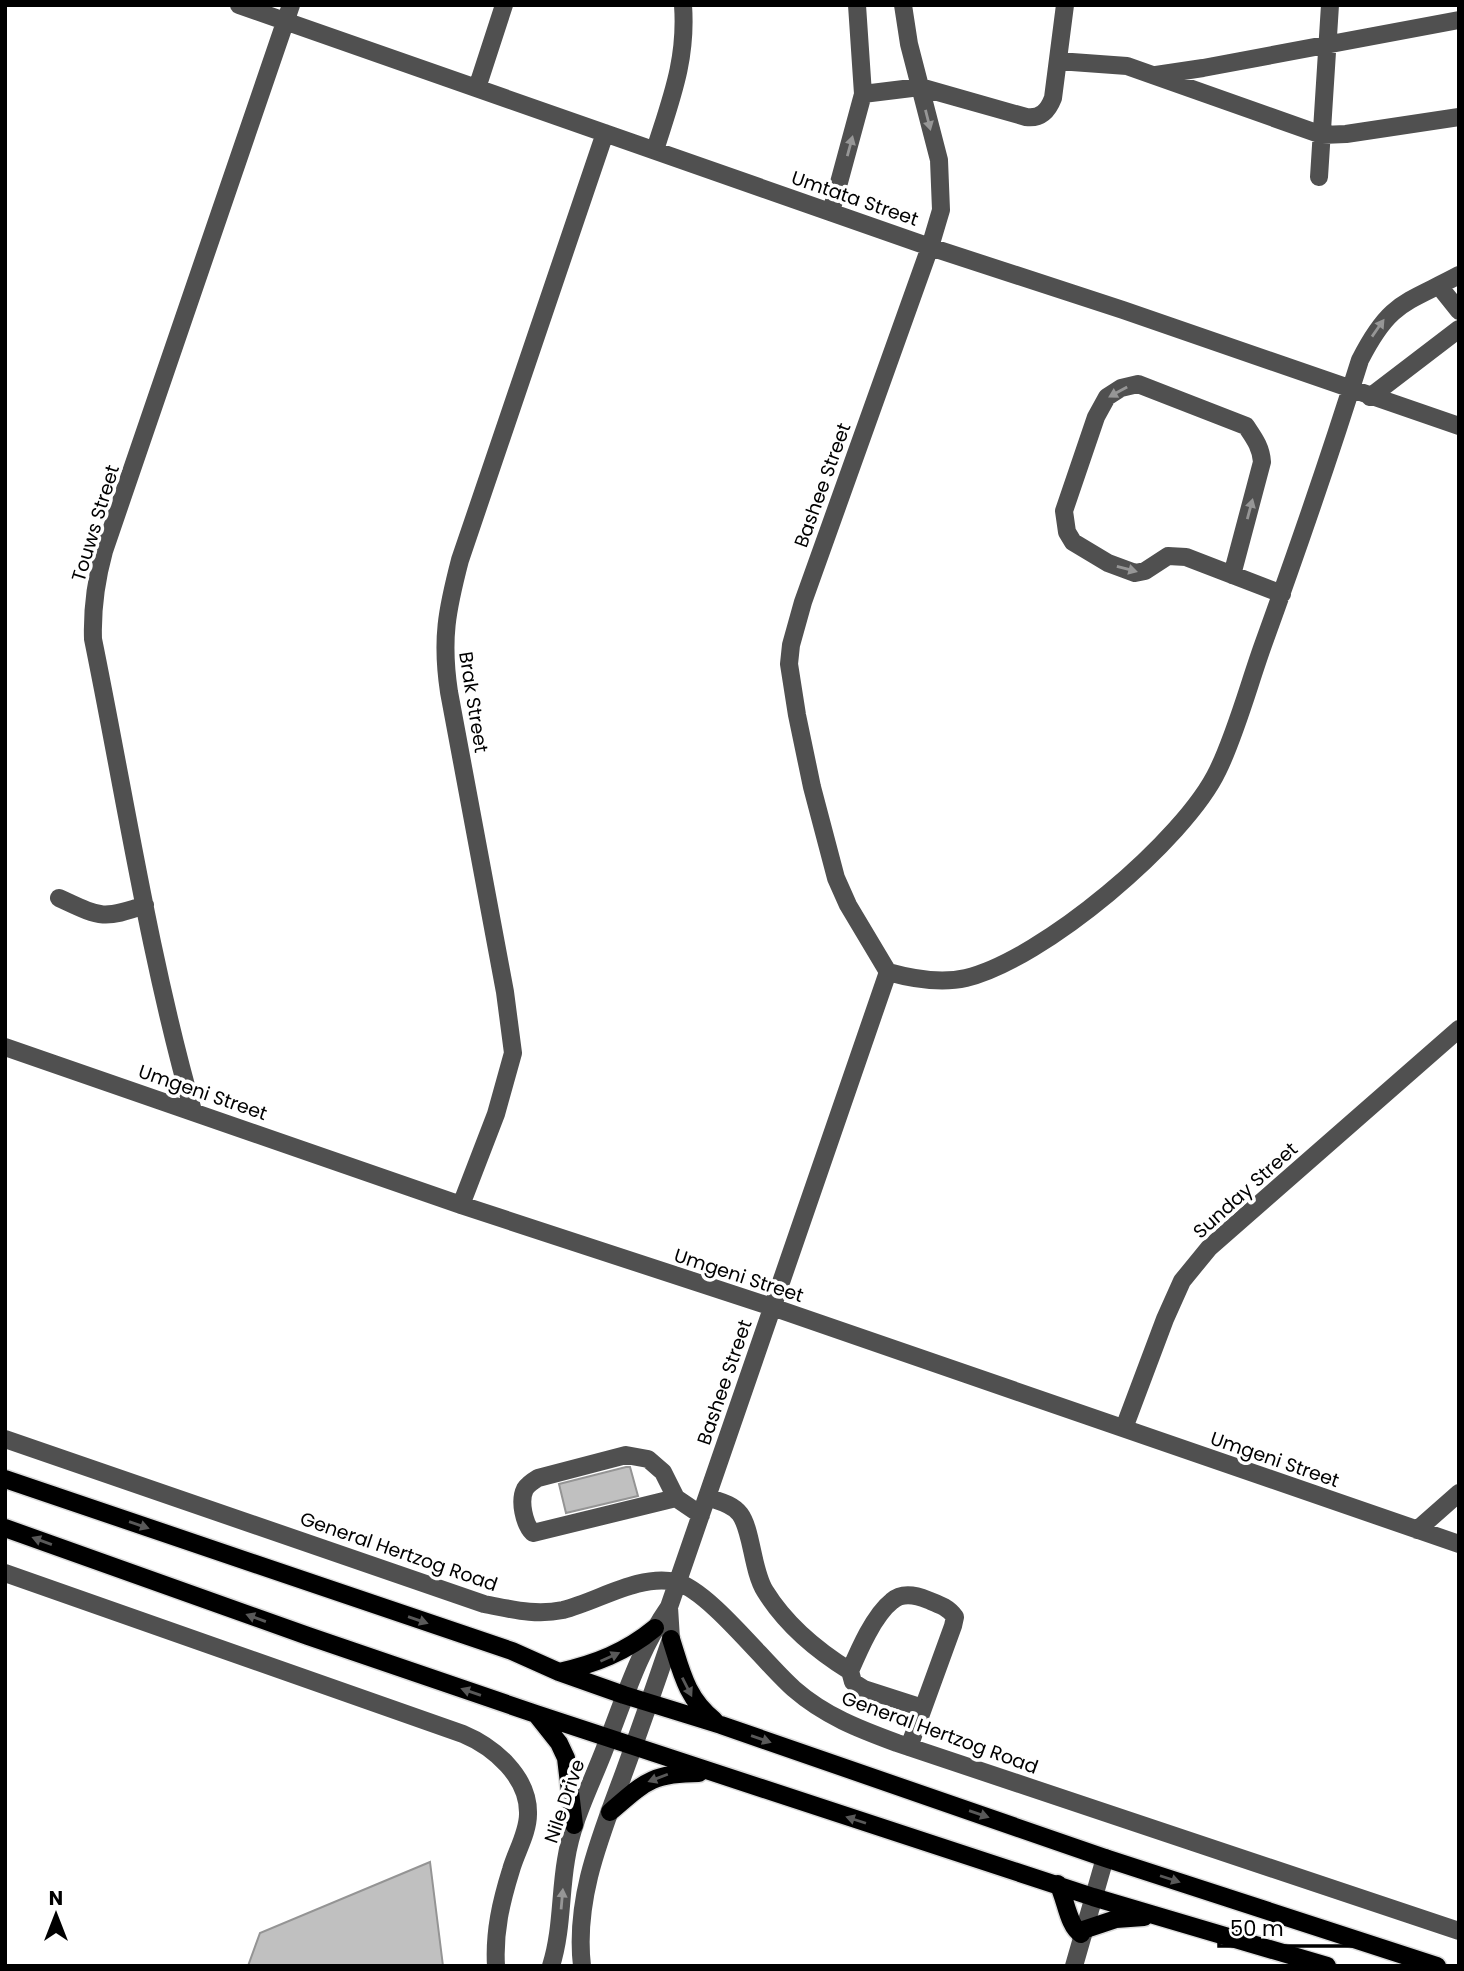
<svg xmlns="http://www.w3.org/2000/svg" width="1464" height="1971" font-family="Poppins,sans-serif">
<rect width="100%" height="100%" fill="#fff"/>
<!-- building -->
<path fill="#c0c0c0" stroke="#949494" stroke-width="2" d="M 626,1467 L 630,1467 L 638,1496 L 566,1513 L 559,1484 Z
M 430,1862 L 443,1966 L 248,1966 L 260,1933 Z"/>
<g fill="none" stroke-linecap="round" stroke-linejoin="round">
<!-- major casing -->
<g stroke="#dbdbdb" stroke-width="21">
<path id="major" d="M 5,1479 L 512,1651 L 559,1672 L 624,1695 L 721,1725 L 1105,1858 L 1437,1966
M 5,1528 L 308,1636 L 536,1714 L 1093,1897 L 1327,1966
M 671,1639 C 681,1670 686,1698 714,1720
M 559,1672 C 595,1664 626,1652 655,1628
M 536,1714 L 559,1743 L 566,1758 L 574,1825
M 610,1812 C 644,1783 651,1773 699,1773
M 1058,1884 C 1066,1899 1068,1926 1081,1934
M 1083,1930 L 1116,1919 L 1144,1917"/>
</g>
<!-- minor -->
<path stroke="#505050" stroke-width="18" d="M 239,5 L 930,247 L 1123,310 L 1459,426
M 1058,61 L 1127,66 L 1322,135 L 1346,134 L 1459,117
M 1156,75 L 1203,68 L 1459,20
M 477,88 L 504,5
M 863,94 L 920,87 L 1026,117 C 1041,119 1048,111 1053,98 L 1065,5
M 655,150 C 671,99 687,60 683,5
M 1319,177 L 1330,5
M 831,212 L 863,94 L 857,5
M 1439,286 L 1459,311
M 1370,397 L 1459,329
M 1232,575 L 1262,462 C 1261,447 1254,438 1246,426 L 1138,384 L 1121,388 L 1107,397 L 1096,417 L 1064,511 L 1067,532 L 1073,542 L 1108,563 L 1135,573 L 1145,571 L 1168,556 L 1186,557 L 1282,594
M 59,898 C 100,917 102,920 145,905
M 888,972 C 913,979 940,984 966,978 C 1042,960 1185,840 1218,770 C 1236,733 1249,684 1263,645 C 1297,551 1330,456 1360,360 C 1390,301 1405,304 1459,275
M 5,1047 L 461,1205 L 772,1307 L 1459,1544
M 193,1111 C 149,956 125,796 93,639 C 92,608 96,580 104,551 L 291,5
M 461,1205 L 496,1114 L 513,1053 L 505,992 L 449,692 C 441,639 447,610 460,560 L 605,133
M 1124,1428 L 1165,1319 L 1182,1281 L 1209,1248 L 1459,1029
M 5,1439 L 484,1604 C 511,1609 535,1616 563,1610 C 599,1601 638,1574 676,1582 C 709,1590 766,1665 794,1689 C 825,1716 859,1729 897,1743 L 1459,1931
M 707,1497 C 718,1501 733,1504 740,1514 C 752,1530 752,1570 765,1591 C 786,1625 816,1650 850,1671
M 676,1498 L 533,1533 C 524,1524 519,1501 525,1489 C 528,1484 533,1481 538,1478 L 626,1455 L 648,1459 L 663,1472 L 676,1498 L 701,1515
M 1417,1530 L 1459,1493
M 5,1573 L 463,1734 C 494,1747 529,1777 528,1814 C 528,1833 516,1852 511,1870 C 501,1902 494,1932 496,1966
M 909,1747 L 953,1626 L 955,1617 C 948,1607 938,1604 928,1600 C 916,1595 902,1592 892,1601 C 874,1615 859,1650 850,1671 L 853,1682 L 864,1689 L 923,1708
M 551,1966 C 562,1931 560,1895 566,1860 C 572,1820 591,1785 605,1748 C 624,1700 639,1650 669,1607 L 888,972 L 848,905 L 836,878 L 812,787 L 797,715 L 789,664 L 791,645 L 803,602 L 930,247 L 941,210 L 939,160 L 909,44 L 903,5
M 582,1966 C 574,1897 602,1833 625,1770 C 641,1726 656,1683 671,1639 L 669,1607
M 1074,1966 L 1105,1858"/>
<!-- major -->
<use href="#major" stroke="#000" stroke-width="18"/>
</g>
<!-- one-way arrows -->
<defs><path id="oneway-solid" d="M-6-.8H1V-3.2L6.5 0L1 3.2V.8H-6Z" transform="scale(1.75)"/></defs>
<g fill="#969696">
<use href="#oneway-solid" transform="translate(928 120) rotate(76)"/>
<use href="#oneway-solid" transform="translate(850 146) rotate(-75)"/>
<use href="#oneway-solid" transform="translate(1378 328) rotate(-55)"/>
<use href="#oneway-solid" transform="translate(1118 392) rotate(151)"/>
<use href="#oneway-solid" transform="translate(1250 509) rotate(-75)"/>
<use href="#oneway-solid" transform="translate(1127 569) rotate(15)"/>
<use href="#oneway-solid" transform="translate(562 1899) rotate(-85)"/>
</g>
<g fill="#595959">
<use href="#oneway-solid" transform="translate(139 1525) rotate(19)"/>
<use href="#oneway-solid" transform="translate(42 1541) rotate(-160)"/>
<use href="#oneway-solid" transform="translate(256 1618) rotate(-160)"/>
<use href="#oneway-solid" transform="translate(418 1620) rotate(19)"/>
<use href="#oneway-solid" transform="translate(610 1657) rotate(-24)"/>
<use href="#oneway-solid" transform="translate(687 1687) rotate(63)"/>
<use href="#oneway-solid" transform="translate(471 1692) rotate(-161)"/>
<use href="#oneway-solid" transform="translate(761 1739) rotate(19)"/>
<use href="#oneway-solid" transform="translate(658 1778) rotate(159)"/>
<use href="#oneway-solid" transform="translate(979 1814) rotate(19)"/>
<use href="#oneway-solid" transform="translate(856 1820) rotate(-162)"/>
<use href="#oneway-solid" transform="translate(1170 1879) rotate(18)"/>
</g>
<g text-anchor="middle" stroke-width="7" stroke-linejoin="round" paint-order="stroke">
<!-- street labels -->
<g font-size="19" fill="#000" stroke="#fff">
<text transform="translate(855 198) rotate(19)" y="7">Umtata Street</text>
<text transform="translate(822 485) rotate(-70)" y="7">Bashee Street</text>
<text transform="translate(95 523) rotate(-73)" y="7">Touws Street</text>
<text transform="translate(474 702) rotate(81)" y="7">Brak Street</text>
<text transform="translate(203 1092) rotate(19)" y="7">Umgeni Street</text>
<text transform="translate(1245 1190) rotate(-42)" y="7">Sunday Street</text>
<text transform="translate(739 1275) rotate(18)" y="7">Umgeni Street</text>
<text transform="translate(724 1382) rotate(-71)" y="7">Bashee Street</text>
<text transform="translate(1275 1459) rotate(19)" y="7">Umgeni Street</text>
<text transform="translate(399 1551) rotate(19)" y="7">General Hertzog Road</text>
<text transform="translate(940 1732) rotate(20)" y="7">General Hertzog Road</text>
<text transform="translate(564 1801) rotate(-71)" y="7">Nile Drive</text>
</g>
</g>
<!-- border -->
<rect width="1464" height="1971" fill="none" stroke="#000000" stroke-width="14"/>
<!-- north arrow -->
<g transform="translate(56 1915)" stroke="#ffffff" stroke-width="5" paint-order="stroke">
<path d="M0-5L12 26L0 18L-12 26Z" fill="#000000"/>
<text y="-10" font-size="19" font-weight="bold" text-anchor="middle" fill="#000000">N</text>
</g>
<!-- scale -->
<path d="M1219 1936v10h138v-10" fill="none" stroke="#000000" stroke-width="3.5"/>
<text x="1230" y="1936" font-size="21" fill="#000000" stroke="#ffffff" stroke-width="5" paint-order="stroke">50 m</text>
</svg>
